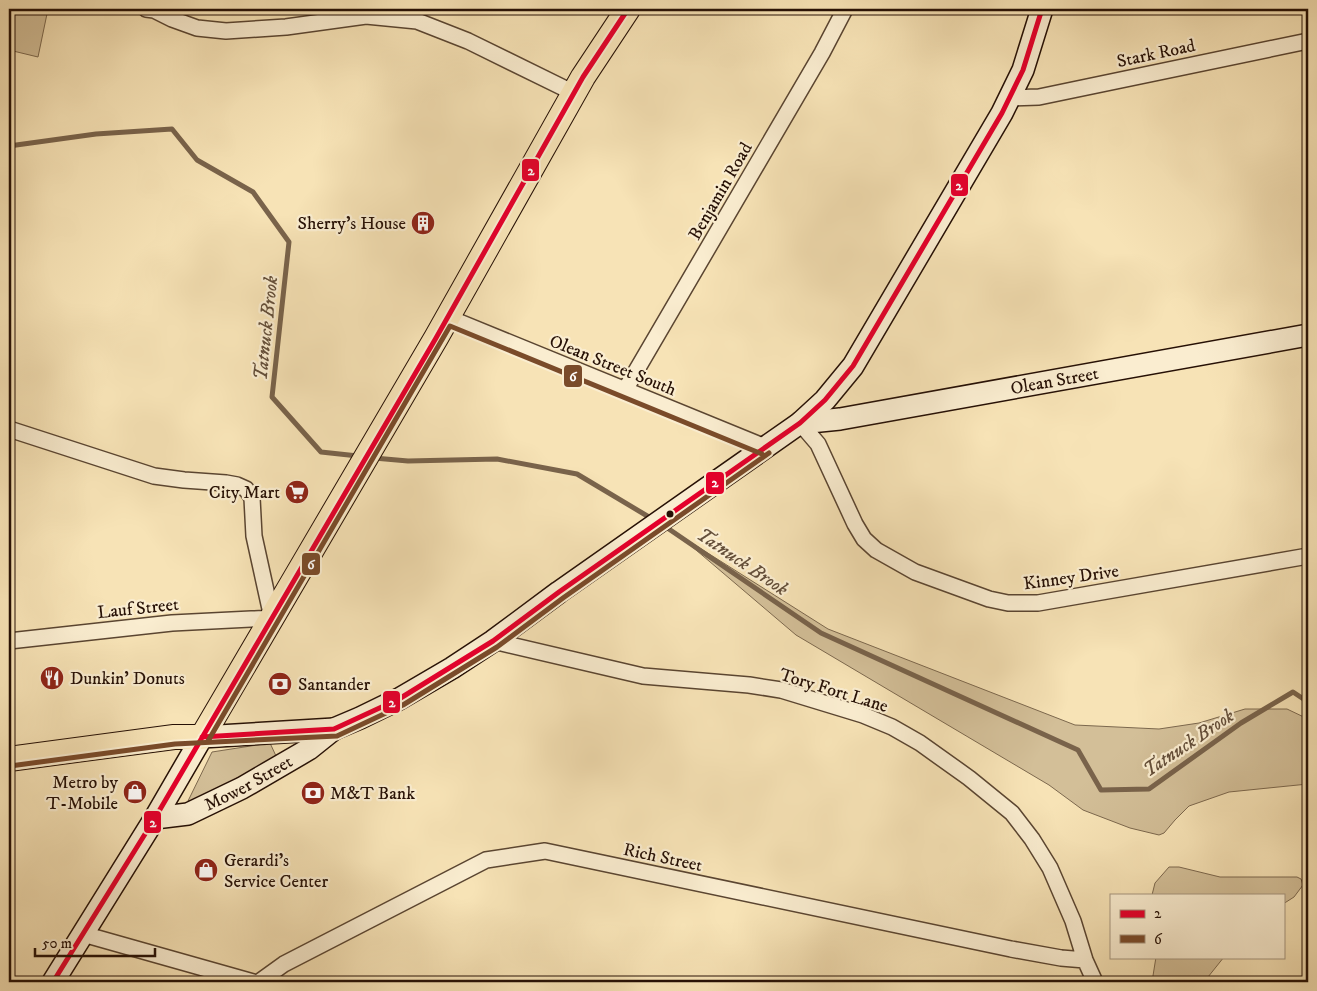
<svg xmlns="http://www.w3.org/2000/svg" width="1317" height="991" font-family="'IM FELL DW Pica',serif">
<rect width="100%" height="100%" fill="#f7e3b6"/>
<filter id="stains"><feTurbulence type="fractalNoise" baseFrequency=".004" numOctaves="4"/><feColorMatrix values="0 0 0 0 .2 0 0 0 0 .09 0 0 0 0 .02 0 0 0 .5 -.17"/></filter>
<radialGradient id="worn" r=".72"><stop offset=".6" stop-color="#630" stop-opacity="0"/><stop offset="1" stop-color="#630" stop-opacity=".3"/></radialGradient>
<!-- green -->
<path fill="#d3bf98" stroke="#7c684e" d="M 9,9 L 48,9 L 38,57 L 9,50 Z
M 676,533 L 828,629 L 1075,725 L 1159,729 L 1199,723 L 1245,709 L 1287,709 L 1308,719 L 1308,784 L 1229,792 L 1189,806 L 1175,820 L 1164,833 L 1159,835 L 1130,828 L 1083,810 L 1049,785 L 796,635 Z
M 270,743 L 276,756 L 203,798 L 188,801 L 212,752 Z
M 1169,867 L 1179,867 L 1220,877 L 1297,877 L 1301,879 L 1303,885 L 1294,897 L 1283,904 L 1283,895 L 1152,895 L 1155,883 Z
M 1156,957 L 1224,957 L 1204,982 L 1152,982 Z"/>
<g fill="none" stroke-linecap="round" stroke-linejoin="round">
<!-- stream -->
<path stroke="#79634b" stroke-width="5" d="M 9,146 L 96,134 L 172,129 L 197,160 L 253,192 L 289,242 L 272,397 L 321,452 L 358,456
M 374,458 L 408,461 L 497,459 L 577,474 L 654,520
M 663,525 L 821,633 L 1078,750 L 1101,790 L 1149,789 L 1241,723 L 1293,692 L 1308,702"/>
<!-- street casing -->
<g stroke="#5a4531" stroke-width="18">
<path id="street" d="M 146,9 L 154,10 L 172,19 L 197,28 L 226,31 L 286,27 L 366,16 L 417,21 L 468,41 L 574,93
M 1010,98 L 1039,97 L 1308,41
M 447,317 L 765,447
M 625,390 L 822,53 L 845,9
M 800,423 L 818,444 L 855,524 L 864,539 L 876,550 L 915,572 L 989,599 L 1008,603 L 1038,603 L 1308,556
M 9,429 L 154,476 L 184,480 L 226,483 L 237,485 L 246,489 L 252,498 L 254,536 L 272,618 L 172,623 L 9,641
M 493,641 L 643,676 L 749,685 L 781,690 L 863,715 L 892,727 L 920,743 L 969,778 L 1012,813 L 1032,839 L 1050,868 L 1073,921 L 1085,960 L 1095,982
M 83,934 L 253,982
M 259,982 L 284,964 L 486,860 L 545,851 L 1011,949 L 1061,958 L 1085,960"/>
</g>
<!-- secondary casing -->
<g stroke="#261005" stroke-width="24">
<g id="secondary">
<path id="s1" d="M 800,423 L 840,419 L 1308,335"/>
<path id="s2" d="M 155,818 L 188,814 L 242,788 L 309,749 L 334,729 L 360,718 L 399,699 L 452,668 L 493,641 L 559,592 L 800,423 L 825,400 L 853,366 L 1002,113 L 1023,70 L 1042,9"/>
<path d="M 53,982 L 155,818 L 202,737 L 334,729"/>
</g>
</g>
<!-- primary casing -->
<g stroke="#261005" stroke-width="26">
<path id="primary" d="M 9,759 L 174,737 L 202,737 L 436,338 L 583,77 L 628,9"/>
</g>
<!-- street -->
<use href="#street" stroke="#faedd0" stroke-width="15"/>
<!-- secondary -->
<use href="#secondary" stroke="#faedd0" stroke-width="21"/>
<!-- primary -->
<use href="#primary" stroke="#f7e3b6" stroke-width="24"/>
<!-- bus-1 casing -->
<g stroke="#faedd0" stroke-width="9">
<path id="bus-1" d="M 202,737 L 334,729 L 399,699 L 493,641 L 559,592 L 800,423 L 825,400 L 853,366 L 1002,113 L 1023,70 L 1042,9
M 53,982 L 155,818 L 436,338 L 583,77 L 628,9"/>
</g>
<!-- bus-2 casing -->
<g stroke="#faedd0" stroke-width="9">
<path id="bus-2" d="M 208,741 L 450,326 L 762,454
M 10,766 L 175,744 L 337,736 L 403,705 L 497,647 L 563,598 L 769,453"/>
</g>
<!-- bus-1 -->
<use href="#bus-1" stroke="#e4002b" stroke-width="5"/>
<!-- bus-2 -->
<use href="#bus-2" stroke="#7a4b2a" stroke-width="5"/>
</g>
<!-- icons -->
<defs>
<g id="building-disc" transform="scale(1.25)"><circle r="9.5" fill="#8f2418" stroke="#faedd0"/><path d="M-4-6H4V6H1V3H-1V6H-4ZM-2.5-4.3h1.7v1.8h-1.7ZM.8-4.3h1.7v1.8H.8ZM-2.5-1h1.7V.8h-1.7ZM.8-1h1.7V.8H.8Z" fill="#fff"/></g>
<g id="supermarket-disc" transform="scale(1.25)"><circle r="9.5" fill="#8f2418" stroke="#faedd0"/><path d="M-6-5.5h2.5l.6 2H6L4.5 2H-2.5L-4.4-4H-6ZM-1.5 3.2a1.3 1.3 0 1 0 .1 0ZM3 3.2a1.3 1.3 0 1 0 .1 0Z" fill="#fff"/></g>
<g id="restaurant-disc" transform="scale(1.25)"><circle r="9.5" fill="#8f2418" stroke="#faedd0"/><path d="M-5-6h1v4h1v-4h1v4h1v-4h1v5L-1.5 .5V6h-2V.5L-5-1ZM5-6V6H3V1.5H1.5Q1.5-4 5-6Z" fill="#fff"/></g>
<g id="bank-disc" transform="scale(1.25)"><circle r="9.5" fill="#8f2418" stroke="#faedd0"/><path d="M-6-4H6V4H-6ZM0-2.3a2.3 2.3 0 1 0 0 4.6a2.3 2.3 0 1 0 0-4.6Z" fill="#fff"/></g>
<g id="shop-disc" transform="scale(1.25)"><circle r="9.5" fill="#8f2418" stroke="#faedd0"/><path d="M-5-2.5h2.3a2.7 3.5 0 0 1 5.4 0H5L5.5 6h-11ZM-1.5-2.5h3a1.5 2.3 0 0 0-3 0Z" fill="#fff"/></g>
</defs>
<g fill-rule="evenodd">
<use href="#building-disc" x="423" y="223"/>
<use href="#supermarket-disc" x="297" y="492"/>
<use href="#restaurant-disc" x="52" y="678"/>
<use href="#bank-disc" x="280" y="684"/>
<use href="#shop-disc" x="135" y="792"/>
<use href="#bank-disc" x="313" y="793"/>
<use href="#shop-disc" x="206" y="870"/>
</g>
<!-- markers -->
<circle fill="#261005" stroke="#faedd0" stroke-width="2" cx="670" cy="514" r="4.5"/>
<g text-anchor="middle" stroke-width="4.5" stroke-linejoin="round" paint-order="stroke">
<!-- street labels -->
<g font-size="18" fill="#261005" stroke="#faedd0">
<text transform="translate(1156 53) rotate(-12)" y="6">Stark Road</text>
<text transform="translate(720 191) rotate(-60)" y="6">Benjamin Road</text>
<text transform="translate(613 365) rotate(22)" y="6">Olean Street South</text>
<text dy="6" stroke="none"><textPath href="#s1" startOffset="258">Olean Street</textPath></text>
<text transform="translate(1071 577) rotate(-8)" y="6">Kinney Drive</text>
<text transform="translate(138 608) rotate(-6)" y="6">Lauf Street</text>
<text transform="translate(834 690) rotate(17)" y="6">Tory Fort Lane</text>
<text dy="6" stroke="none"><textPath href="#s2" startOffset="101">Mower Street</textPath></text>
<text transform="translate(663 857) rotate(12)" y="6">Rich Street</text>
</g>
<!-- poi labels -->
<g font-size="18" fill="#261005" stroke="#faedd0" text-anchor="start">
<text x="406" y="229" text-anchor="end">Sherry's House</text>
<text x="280" y="498" text-anchor="end">City Mart</text>
<text x="70" y="684">Dunkin' Donuts</text>
<text x="298" y="690">Santander</text>
<text x="118" y="788" text-anchor="end">Metro by<tspan x="118" dy="21">T-Mobile</tspan></text>
<text x="330" y="799">M&amp;T Bank</text>
<text x="224" y="866">Gerardi's<tspan x="224" dy="21">Service Center</tspan></text>
</g>
<!-- water labels -->
<g font-size="19" font-style="italic" fill="#644f3a" stroke="#faedd0">
<text transform="translate(265 328) rotate(-84)" y="7">Tatnuck Brook</text>
<text transform="translate(743 561) rotate(34)" y="7">Tatnuck Brook</text>
<text transform="translate(1188 742) rotate(-34)" y="7">Tatnuck Brook</text>
</g>
</g>
<g stroke="#faedd0" stroke-width="2">
<rect x="521" y="158" width="19" height="24" rx="5" fill="#e4002b"/>
<rect x="950" y="173" width="19" height="24" rx="5" fill="#e4002b"/>
<rect x="563" y="364" width="20" height="24" rx="5" fill="#7a4b2a"/>
<rect x="705" y="471" width="20" height="24" rx="5" fill="#e4002b"/>
<rect x="301" y="552" width="20" height="24" rx="5" fill="#7a4b2a"/>
<rect x="382" y="690" width="19" height="24" rx="5" fill="#e4002b"/>
<rect x="143" y="810" width="19" height="24" rx="5" fill="#e4002b"/>
</g>
<g font-size="14" text-anchor="middle" font-weight="bold" fill="#fff">
<text x="531" y="175">2</text>
<text x="959" y="190">2</text>
<text x="573" y="381">6</text>
<text x="715" y="487">2</text>
<text x="311" y="569">6</text>
<text x="392" y="707">2</text>
<text x="153" y="827">2</text>
</g>
<!-- margin -->
<rect width="1317" height="991" fill="none" stroke="#f7e3b6" stroke-width="30"/>
<rect x="10" y="10" width="1297" height="971" fill="none" stroke="#261005" stroke-width="2.5"/>
<rect x="15" y="15" width="1287" height="961" fill="none" stroke="#261005"/>
<!-- legend -->
<rect x="1110" y="894" width="175" height="65" fill="#faedd0" stroke="#a5957f"/>
<rect x="1120" y="910" width="25" height="8" fill="#e4002b" stroke="#a5957f"/>
<text x="1154" y="918" font-size="15" fill="#261005">2</text>
<rect x="1120" y="935" width="25" height="8" fill="#7a4b2a" stroke="#a5957f"/>
<text x="1154" y="944" font-size="15" fill="#261005">6</text>
<!-- scale -->
<path d="M35 948v8h120v-8" fill="none" stroke="#261005" stroke-width="2.5"/>
<text x="42" y="948" font-size="15" fill="#261005" stroke="#faedd0" stroke-width="4" paint-order="stroke">50 m</text>
<rect width="100%" height="100%" filter="url(#stains)"/>
<rect width="100%" height="100%" fill="url(#worn)"/>
</svg>
